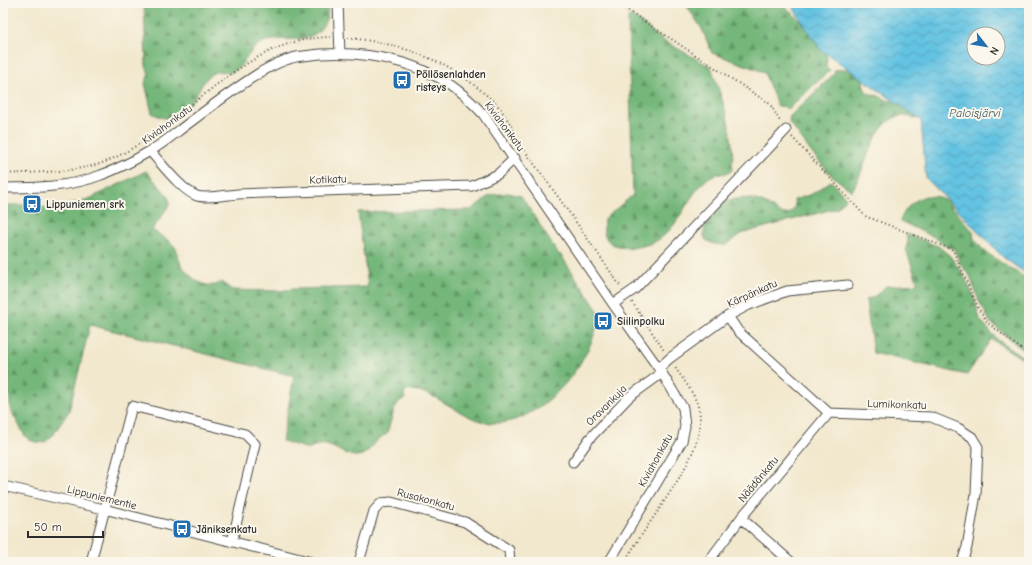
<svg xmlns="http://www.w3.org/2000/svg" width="1032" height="565" font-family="'Comic Neue',sans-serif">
<defs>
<pattern id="forest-firs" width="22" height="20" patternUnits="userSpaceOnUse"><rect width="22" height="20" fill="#75b77a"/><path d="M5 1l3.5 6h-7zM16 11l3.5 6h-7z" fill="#609564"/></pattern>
<pattern id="water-waves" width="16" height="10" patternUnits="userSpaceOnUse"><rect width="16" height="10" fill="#64c3e2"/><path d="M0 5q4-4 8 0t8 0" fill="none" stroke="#539fb7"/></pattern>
</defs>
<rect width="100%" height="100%" fill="#fbf7ec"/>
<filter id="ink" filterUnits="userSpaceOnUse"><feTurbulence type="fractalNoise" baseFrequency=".025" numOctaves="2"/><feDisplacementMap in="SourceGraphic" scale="8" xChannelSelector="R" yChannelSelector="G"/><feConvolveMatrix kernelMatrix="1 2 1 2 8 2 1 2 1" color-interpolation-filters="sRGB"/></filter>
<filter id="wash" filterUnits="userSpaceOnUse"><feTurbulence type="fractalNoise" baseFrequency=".012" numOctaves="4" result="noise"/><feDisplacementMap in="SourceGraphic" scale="16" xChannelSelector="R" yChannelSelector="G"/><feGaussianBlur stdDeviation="0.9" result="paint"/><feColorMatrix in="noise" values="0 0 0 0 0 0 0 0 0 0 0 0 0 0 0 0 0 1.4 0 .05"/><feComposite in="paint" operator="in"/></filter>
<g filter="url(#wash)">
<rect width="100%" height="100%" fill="#f2e8ce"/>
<!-- forest -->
<path fill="url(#forest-firs)" stroke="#507152" d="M 144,3 L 326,3 C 329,10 328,17 324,24 C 310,48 283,34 261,43 C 251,48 248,58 240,66 C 238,69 234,71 230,73 C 225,73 220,70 215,72 C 202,78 199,94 190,103 C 187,106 183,108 180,111 C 169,120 165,120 152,113 L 145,83 L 149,74 L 146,66 Z
M 685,3 L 781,3 L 804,24 L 826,53 L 827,59 L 826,66 L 830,70 L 788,109 L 783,106 L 778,107 L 764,72 L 712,53 L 702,29 Z
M 631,15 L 664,41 L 711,67 C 722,99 736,135 732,170 L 730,172 C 719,176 715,171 705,181 C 680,204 677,243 636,247 C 628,248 619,247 612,244 C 603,238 603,229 604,219 L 633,195 L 628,18 Z
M 848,69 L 863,80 L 864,87 L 867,93 L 876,95 L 889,101 L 894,101 L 919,119 C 913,118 906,115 900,116 C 873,121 865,171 852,191 L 831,175 L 811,152 L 789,122 L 790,116 L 834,74 L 835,70 Z
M 146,171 L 168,196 L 170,204 L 152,230 C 158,234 172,242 175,247 C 178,251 178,258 180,262 C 186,275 207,293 221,282 L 232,290 L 279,291 L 293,289 L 368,287 L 358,212 L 471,210 L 489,196 L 493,195 L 508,193 L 521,196 L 559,255 L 560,254 L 599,312 C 596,358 543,424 494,423 C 485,423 476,420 468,416 C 454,410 419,383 405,392 L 404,396 L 405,399 L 399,401 L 394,410 L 387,434 C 374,438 371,455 357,456 C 339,456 328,436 309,449 L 282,441 L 294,376 L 90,325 L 69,411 L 53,435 L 45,442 L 39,443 L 29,440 L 25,436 L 10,409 L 7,321 L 3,320 L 3,205 L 32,205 L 47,208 L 69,205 L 91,198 Z
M 831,181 L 846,198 L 837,208 L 743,233 L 726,245 C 718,245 711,244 705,239 C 702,230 706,223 712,217 C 716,212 721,204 727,202 C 738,196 755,198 766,204 C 772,207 777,213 784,214 C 793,215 796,207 794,200 L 812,194 Z
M 926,196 L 939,197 L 947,201 L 973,232 L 974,239 L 983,250 L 1003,264 L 1029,280 L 1029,355 L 991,323 L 979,301 L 970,276 L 961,265 L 954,249 L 944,245 L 934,237 L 900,221 C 905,208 913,200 926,196 Z
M 906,234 L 938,246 L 950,256 L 963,274 L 974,297 L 980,320 L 998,340 L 1029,361 L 1029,363 L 991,339 L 967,375 L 873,353 L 866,300 L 875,296 L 886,286 L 918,284 L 906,249 L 908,240 Z"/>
<!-- water -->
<path fill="url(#water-waves)" stroke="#487786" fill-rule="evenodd" d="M 790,3 L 1029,3 L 1029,276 L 1003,257 L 926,178 L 921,120 L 820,49 ZM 974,34 L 998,34 L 998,58 L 974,58 Z"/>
</g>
<g filter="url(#ink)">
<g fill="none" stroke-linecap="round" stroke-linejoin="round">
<!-- street casing -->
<g stroke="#494743" stroke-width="11">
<path id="street" d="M 338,3 L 340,54
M 150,151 C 162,164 181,190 197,196 C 206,199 227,195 237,194 L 472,186 L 498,174 L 515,158
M 3,188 C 36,188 71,187 101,175 C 118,169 135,160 150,151 C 162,144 173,135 185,126 C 209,108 235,88 261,72 C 273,65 289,57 303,56 C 347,50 394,55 433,75 C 451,83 470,100 483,114 L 613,304 L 662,373 L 683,408 L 685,426 L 682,441 L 609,562
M 613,304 L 635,289 L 786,130
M 728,316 L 738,331 L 829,413 L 931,417 L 958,428 L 972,437 L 978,447 L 976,494 L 967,547 L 962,562
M 659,368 L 670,358 L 728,316 L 749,305 L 787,291 L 848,285
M 573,462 L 590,438 L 629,397 L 662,373
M 3,486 L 104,509 L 312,562
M 741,518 L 791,562
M 91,562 L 132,406 L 245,434 L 255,444 L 232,542
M 359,562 L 374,511 L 381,503 L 391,502 L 465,522 L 509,550 L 510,562
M 708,562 L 741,518 L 829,413"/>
</g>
<!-- path -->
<path stroke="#494743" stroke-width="2" stroke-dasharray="1 3" stroke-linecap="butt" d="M 619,3 L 621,6 L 770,104 L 781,123
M 348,38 C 392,42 433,55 469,81 C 479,89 490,97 499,107 C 511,123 520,145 532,161 C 563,203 592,245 621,287
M 792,137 L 865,216 L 953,250 L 978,308 L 989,324 L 1029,355
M 3,174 C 37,172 73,173 105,162 C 120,156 135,147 148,138 C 205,99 255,38 330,37
M 632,302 L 665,352
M 624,562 C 635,545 646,528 658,511 C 674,485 702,449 700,417 C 699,398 684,381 674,366"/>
<!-- street -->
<use href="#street" stroke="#fff" stroke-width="9"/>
</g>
</g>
<!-- icons -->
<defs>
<g id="bus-square" transform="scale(1)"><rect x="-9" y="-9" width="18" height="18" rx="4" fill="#1f6fb2" stroke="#fbf7ec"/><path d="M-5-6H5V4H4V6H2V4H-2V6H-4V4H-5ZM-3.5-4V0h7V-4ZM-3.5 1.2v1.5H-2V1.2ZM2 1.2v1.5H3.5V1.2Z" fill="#fff"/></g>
</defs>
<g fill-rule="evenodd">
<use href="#bus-square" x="402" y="80"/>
<use href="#bus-square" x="32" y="204"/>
<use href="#bus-square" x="603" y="321"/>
<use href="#bus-square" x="182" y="529"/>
</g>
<g text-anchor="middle" stroke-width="4" stroke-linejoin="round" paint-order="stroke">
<!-- poi labels -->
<g font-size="11" font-weight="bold" fill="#2b2b2b" stroke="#fbf7ec" text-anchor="start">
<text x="416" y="78">Pöllösenlahden<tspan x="416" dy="13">risteys</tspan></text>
<text x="46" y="208">Lippuniemen srk</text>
<text x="617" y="325">Siilinpolku</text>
<text x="196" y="533">Jäniksenkatu</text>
</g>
<!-- street labels -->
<g font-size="11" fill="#2b2b2b" stroke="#fbf7ec">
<text transform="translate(167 124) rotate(-36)" y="4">Kiviahonkatu</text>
<text transform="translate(505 126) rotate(53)" y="4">Kiviahonkatu</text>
<text transform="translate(328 179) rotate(-2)" y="4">Kotikatu</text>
<text transform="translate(752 293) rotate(-24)" y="4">Kärpänkatu</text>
<text transform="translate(897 404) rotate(2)" y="4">Lumikonkatu</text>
<text transform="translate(606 405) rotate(-45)" y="4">Oravankuja</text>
<text transform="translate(655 460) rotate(-61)" y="4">Kiviahonkatu</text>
<text transform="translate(758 479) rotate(-50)" y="4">Näädänkatu</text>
<text transform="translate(102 497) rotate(14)" y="4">Lippuniementie</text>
<text transform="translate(426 499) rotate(15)" y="4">Rusakonkatu</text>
</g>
<!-- water labels -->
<g font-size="12" font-style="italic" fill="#3c5962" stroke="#fbf7ec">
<text x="975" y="117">Paloisjärvi</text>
</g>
</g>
<!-- margin -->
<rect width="1032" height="565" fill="none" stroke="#fbf7ec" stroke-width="16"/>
<!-- north arrow -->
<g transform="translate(986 46) rotate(121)"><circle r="19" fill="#fbf7ec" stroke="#a8a59f"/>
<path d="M0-3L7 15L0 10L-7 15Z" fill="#1f6fb2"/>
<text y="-6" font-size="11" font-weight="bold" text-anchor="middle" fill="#2b2b2b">N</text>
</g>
<!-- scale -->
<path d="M28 531v6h75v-6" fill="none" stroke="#2b2b2b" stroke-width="2"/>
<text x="34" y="531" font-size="12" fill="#2b2b2b" stroke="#fbf7ec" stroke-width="3" paint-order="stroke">50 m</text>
</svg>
